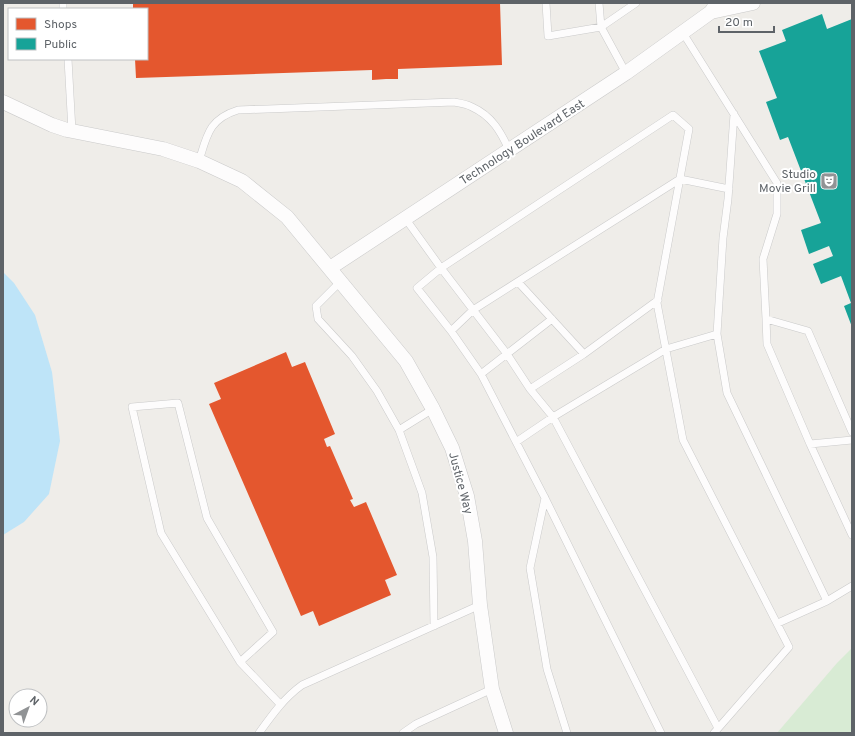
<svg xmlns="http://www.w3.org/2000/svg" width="855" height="736" font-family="Overpass,sans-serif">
<rect width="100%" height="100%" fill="#efede9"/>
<!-- green -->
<path fill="#d8ebd4" d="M 852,648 L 852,733 L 777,733 L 837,663 Z"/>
<!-- water -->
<path fill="#bee4f8" d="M 3,272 L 14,283 L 35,315 L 52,372 L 60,441 L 49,494 L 24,522 L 3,535 Z"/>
<!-- shops -->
<path fill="#e4572e" d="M 133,3 L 500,3 L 502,65 L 398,69 L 398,79 L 386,79 L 372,80 L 372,70 L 136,78 L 135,59 L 147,59 L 147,9 L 133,9 Z
M 286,352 L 292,367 L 305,362 L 335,434 L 324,439 L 327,447 L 330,446 L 353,499 L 350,500 L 354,507 L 366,502 L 397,575 L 385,580 L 391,595 L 319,626 L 313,611 L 301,616 L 209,404 L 221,399 L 214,383 Z"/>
<!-- public -->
<path fill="#17a398" d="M 822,14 L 827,29 L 852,19 L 852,327 L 844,306 L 851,303 L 841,276 L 821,284 L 813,264 L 833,256 L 829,246 L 809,254 L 801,230 L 821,223 L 788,137 L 780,140 L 766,102 L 777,98 L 759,51 L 786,41 L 782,30 Z"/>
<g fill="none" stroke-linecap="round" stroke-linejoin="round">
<!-- lane casing -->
<g stroke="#cacaca" stroke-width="8">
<path id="lane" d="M 63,3 L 63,9
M 546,3 L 548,36 L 601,27 L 636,3
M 599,3 L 601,27 L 626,73
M 683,33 L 777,183 L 777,214 L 763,259 L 766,319 L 808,331 L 852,432
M 68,59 L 72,131
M 199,161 C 207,135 209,119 238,110 L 454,102 C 460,103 467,104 472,107 C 492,116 501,132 509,150
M 405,218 L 441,268 L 673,115 L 689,129 L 657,303 L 683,440 L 789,647 L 714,733
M 341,281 L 316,306 L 318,319 L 352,356 L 377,391 L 399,430 L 422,493 L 433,557 L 434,626
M 518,282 L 584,354
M 766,319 L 767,344 L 810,444 L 852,440
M 451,331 L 473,310 L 680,179 L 729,189
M 717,334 L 727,393 L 827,601 L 778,623
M 481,374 L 552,319
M 530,389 L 584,354 L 658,300
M 399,430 L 433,409
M 516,442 L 553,417 L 718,728
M 810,444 L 852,535
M 545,498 L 530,568 L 547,669 L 567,733
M 827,601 L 852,586
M 240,662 L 273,632 L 207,518 L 178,403 L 132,407 L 161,533 L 240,662 L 280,704
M 259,733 C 272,715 284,698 302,685 L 480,605
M 403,733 L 416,724 L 492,689
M 661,733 L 545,498 L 481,374 L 451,331 L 417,288 L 441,268 L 507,354 L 530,389 L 553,417 L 666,349 L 717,334 L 723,238 L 728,199 L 734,114"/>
</g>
<!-- street casing -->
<g stroke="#cacaca" stroke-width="15">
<path id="street" d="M 711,12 L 753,3
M 3,102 L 52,125 L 67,130 L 163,149 L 199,161 L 242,181 L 287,217 L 406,361 L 433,409 L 452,448 L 467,496 L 475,541 L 480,605 L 492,689 L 506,733
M 330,268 L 626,73 L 711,12 L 717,3"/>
</g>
<!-- lane -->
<use href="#lane" stroke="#fdfcfc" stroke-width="7"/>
<!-- street -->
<use href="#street" stroke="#fdfcfc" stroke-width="14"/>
</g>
<!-- icons -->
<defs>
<g id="theatre-square" transform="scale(0.9)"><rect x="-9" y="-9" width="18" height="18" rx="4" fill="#919395" stroke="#fff"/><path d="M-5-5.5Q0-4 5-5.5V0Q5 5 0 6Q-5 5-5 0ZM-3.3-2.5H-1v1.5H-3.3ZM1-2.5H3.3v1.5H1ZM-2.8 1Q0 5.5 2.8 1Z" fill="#fff"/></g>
</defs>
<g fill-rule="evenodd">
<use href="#theatre-square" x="829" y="181"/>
</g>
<g text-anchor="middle" stroke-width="4" stroke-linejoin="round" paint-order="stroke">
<!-- street labels -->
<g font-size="12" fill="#5e6368" stroke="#fff">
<text transform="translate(522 142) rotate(-33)" y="4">Technology Boulevard East</text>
<text transform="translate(461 483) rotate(75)" y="4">Justice Way</text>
</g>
<!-- poi labels -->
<g font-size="12" fill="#5e6368" stroke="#fff" text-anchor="end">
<text x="816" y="178">Studio<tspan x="816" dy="14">Movie Grill</tspan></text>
</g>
</g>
<!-- border -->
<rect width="855" height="736" fill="none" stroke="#5e6368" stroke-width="8"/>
<!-- legend -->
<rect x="8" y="8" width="140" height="52" fill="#ffffff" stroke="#bfc1c3"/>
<rect x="16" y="18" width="20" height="12" fill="#e4572e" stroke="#bfc1c3"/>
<text x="44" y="28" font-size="12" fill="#5e6368">Shops</text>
<rect x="16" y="38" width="20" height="12" fill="#17a398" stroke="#bfc1c3"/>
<text x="44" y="48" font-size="12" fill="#5e6368">Public</text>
<!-- north arrow -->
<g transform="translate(28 708) rotate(41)"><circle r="19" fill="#ffffff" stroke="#bfc1c3"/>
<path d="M0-3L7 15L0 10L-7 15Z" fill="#919395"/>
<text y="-6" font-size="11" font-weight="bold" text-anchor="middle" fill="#5e6368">N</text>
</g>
<!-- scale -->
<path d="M719 26v6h55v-6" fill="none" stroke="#5e6368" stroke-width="2"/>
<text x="725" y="26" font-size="12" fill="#5e6368" stroke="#ffffff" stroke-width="3" paint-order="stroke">20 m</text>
</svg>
